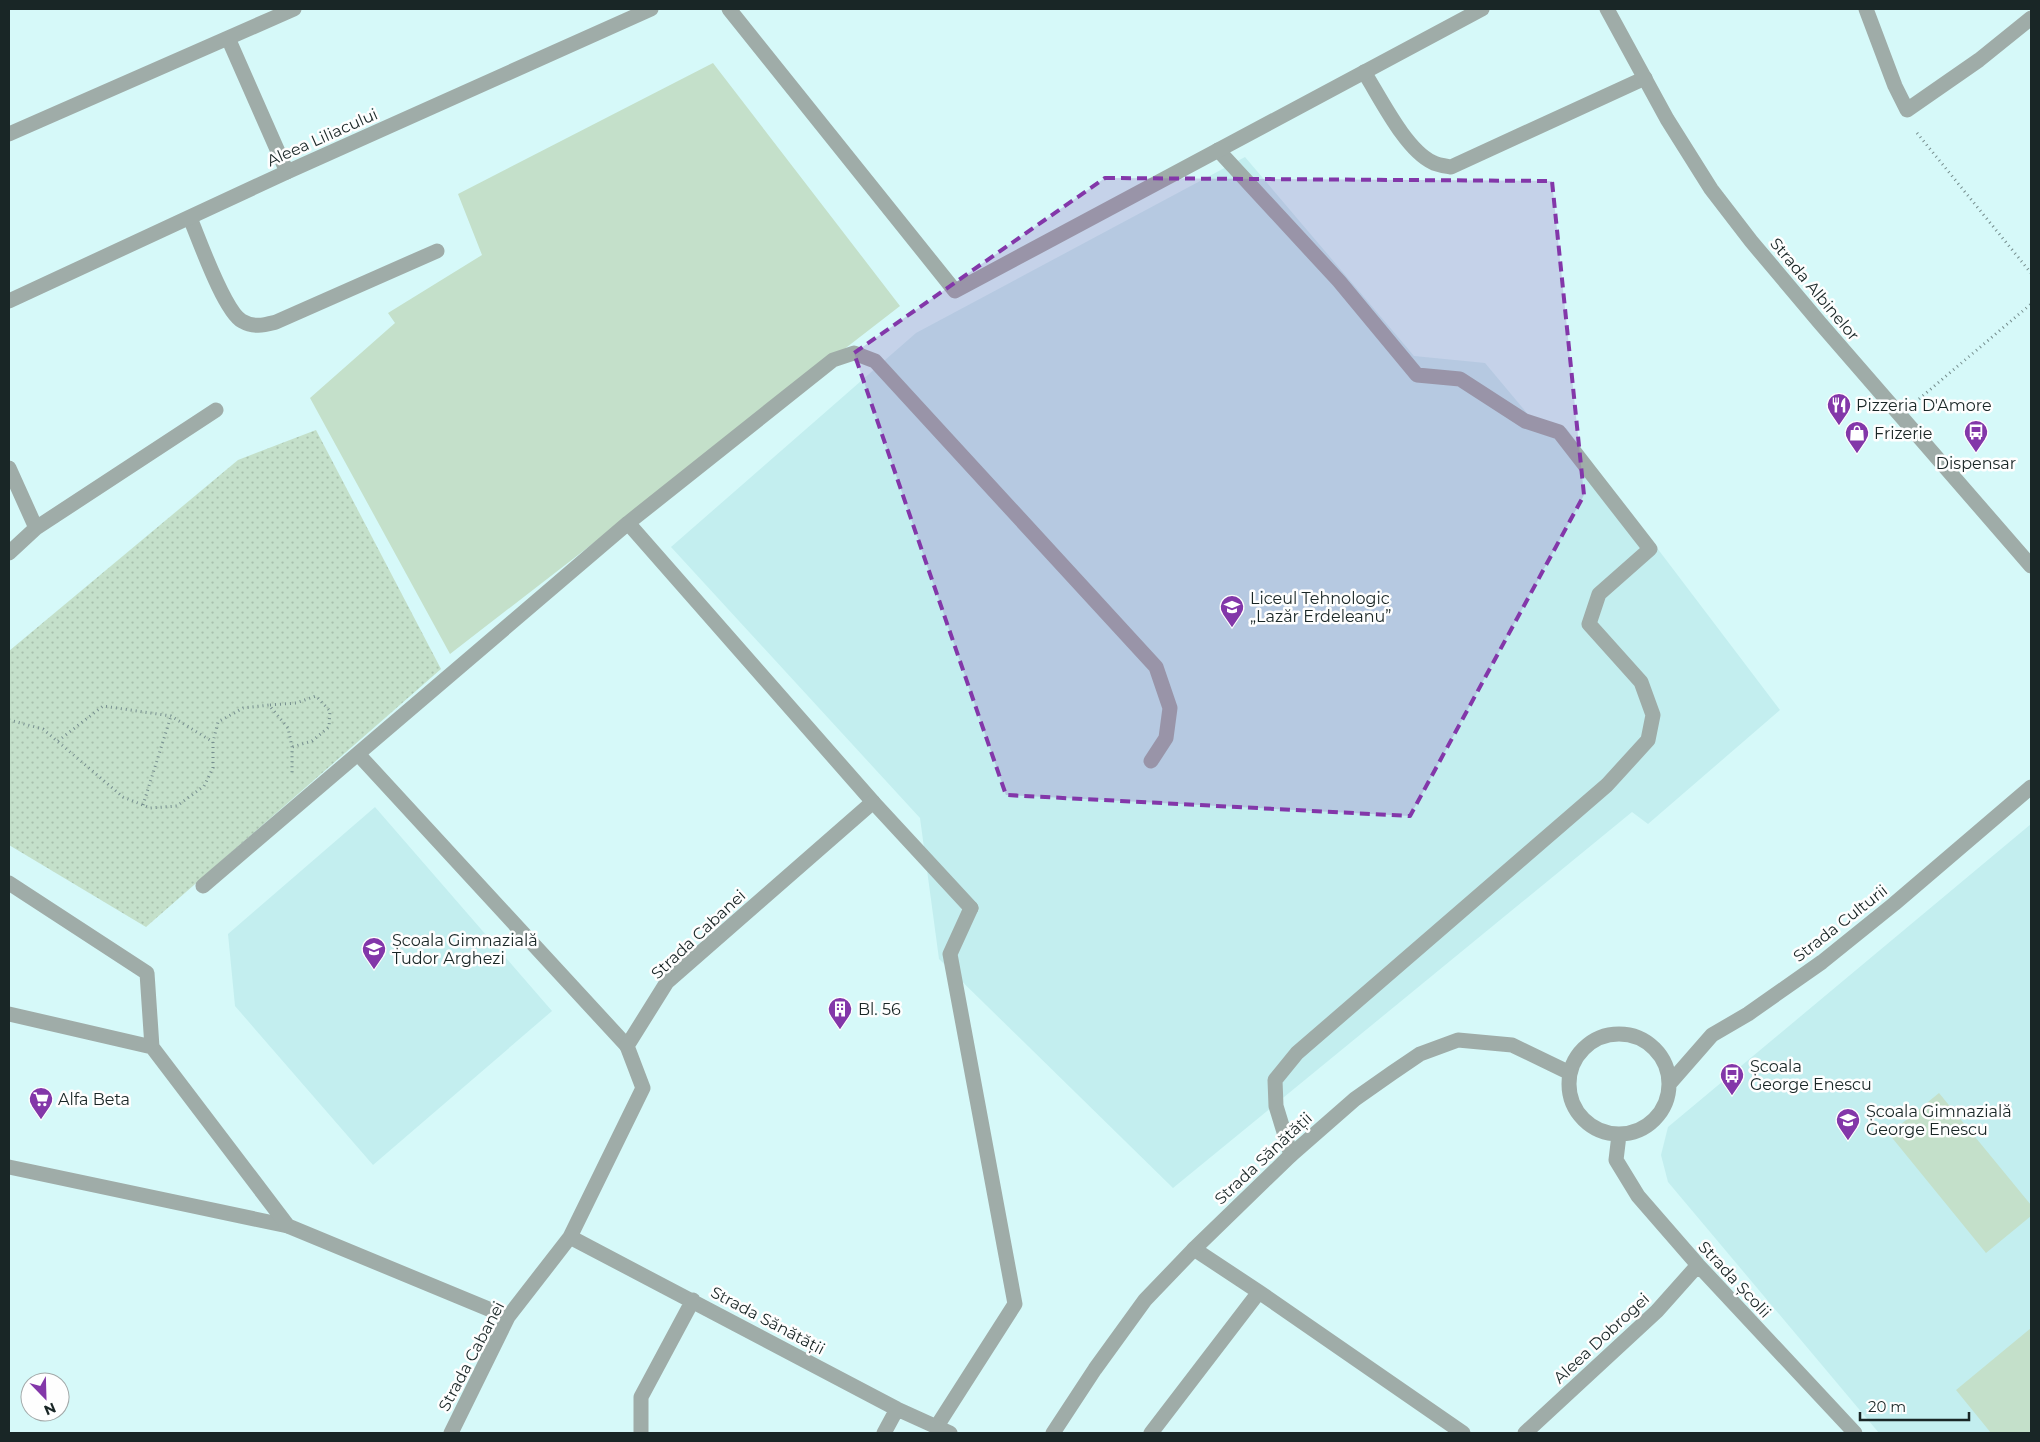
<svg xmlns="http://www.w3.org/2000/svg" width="2040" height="1442" font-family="Montserrat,sans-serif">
<defs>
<pattern id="park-dots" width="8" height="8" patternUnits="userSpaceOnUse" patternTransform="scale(1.25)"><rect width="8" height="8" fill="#c4e0ca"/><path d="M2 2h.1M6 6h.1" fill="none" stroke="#a8c0ad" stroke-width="1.8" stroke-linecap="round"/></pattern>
</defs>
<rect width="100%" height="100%" fill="#d6f9f9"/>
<!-- built -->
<path fill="#c3eeef" d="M 1245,157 L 1414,356 L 1485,363 L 1536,424 L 1566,428 L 1780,710 L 1648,824 L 1632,812 L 1173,1188 L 939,959 L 920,818 L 671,547 L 916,333 Z
M 375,807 L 552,1011 L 373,1165 L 235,1006 L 228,934 Z
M 2031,824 L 2031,1433 L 1879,1433 L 1668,1182 L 1661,1155 L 1668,1127 Z"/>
<!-- grass -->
<path fill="#c4e0ca" d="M 713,63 L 900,306 L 450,654 L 310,398 L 395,323 L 388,313 L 482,255 L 458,194 Z
M 1939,1093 L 2031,1205 L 2031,1216 L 1986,1253 L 1889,1134 Z
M 2031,1328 L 2031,1433 L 1991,1433 L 1956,1390 Z"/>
<!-- park -->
<path fill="url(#park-dots)" d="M 316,430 L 441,669 L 146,927 L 9,845 L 9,651 L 238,460 Z"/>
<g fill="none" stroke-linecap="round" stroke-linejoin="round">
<!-- path -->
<path stroke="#768e8e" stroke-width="3" stroke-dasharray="1 4" stroke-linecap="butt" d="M 1917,133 L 2031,273
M 1919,399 L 2031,304
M 270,705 L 296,703 L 316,696 L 330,711 L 329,727 L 312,741 L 292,747
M 9,720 L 43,729 L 123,797 L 150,808 L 177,806 L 204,786 L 213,768 L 213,742 L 218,722 L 243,708 L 269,705 L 288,728 L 292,747 L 292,774
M 58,741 L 103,706 L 171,716 L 213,742
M 143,805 L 171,716"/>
<!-- service -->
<path stroke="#9faca8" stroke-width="15" d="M 228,38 L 287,172
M 1364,72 C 1380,97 1405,149 1432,162 C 1437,165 1445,166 1451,167 L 1645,78
M 9,134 L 294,9
M 1218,150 L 1339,281 L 1417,375 L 1460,379 L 1525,421 L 1559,432 L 1650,549 L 1599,594 L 1589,624 L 1641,682 L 1653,715 L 1648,740 L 1607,785 L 1297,1053 L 1275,1080 L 1276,1106 L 1291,1155
M 190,218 C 199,239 224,311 242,321 C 254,328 264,325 276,322 L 437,251
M 628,523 L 873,802
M 358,754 L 627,1046
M 203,886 L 628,523 L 833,360 L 854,353 L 875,361 L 1156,667 L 1170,708 L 1166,738 L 1151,761
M 1194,1249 L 1259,1292 L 1463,1433
M 937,1426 L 1015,1304 L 950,954 L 971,908
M 1151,1433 L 1259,1292"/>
<!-- pedestrian -->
<path stroke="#9faca8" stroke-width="15" d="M 9,1167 L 288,1226"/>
<!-- minor -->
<path stroke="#9faca8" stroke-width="15" d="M 729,9 L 955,291 L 1482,9
M 1866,9 L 1895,86 L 1907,110 L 1979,60 L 2031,18
M 9,301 L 287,172 L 651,9
M 9,468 L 36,528
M 9,553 L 36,528 L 216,410
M 9,883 L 147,973 L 152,1047
M 9,1014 L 152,1047 L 288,1226 L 508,1317
M1569 1084a50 50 0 1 1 100 0a50 50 0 1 1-100 0Z
M 1670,1083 L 1712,1035 L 1748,1014 L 1822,962 L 1894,904 L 2031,787
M 1619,1135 L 1616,1160 L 1638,1196 L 1698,1265 L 1855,1433
M 570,1237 L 897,1409 L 950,1433
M 451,1433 L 508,1317 L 570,1237 L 643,1088 L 627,1046 L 667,982 L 873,802 L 971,908
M 641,1433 L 641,1397 L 693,1300
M 884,1433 L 897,1409
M 1053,1433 L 1095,1369 L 1145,1300 L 1194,1249 L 1291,1155 L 1355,1099 L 1392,1073 L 1420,1054 L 1458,1040 L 1512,1045 L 1570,1073
M 1525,1433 L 1657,1311 L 1698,1265"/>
<!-- tertiary -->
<path stroke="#9faca8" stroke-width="15" d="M 1607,9 L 1667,119 L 1711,189 L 1751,241 L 1820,323 L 2031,566"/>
</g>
<!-- marked area -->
<path fill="#8337a9" fill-opacity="0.2" stroke="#8337a9" stroke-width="4" stroke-dasharray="10 6" stroke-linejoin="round" d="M 1105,178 L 1552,181 L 1584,495 L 1410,816 L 1006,795 L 854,353 Z"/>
<!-- icons -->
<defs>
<g id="restaurant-pin" transform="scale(1.25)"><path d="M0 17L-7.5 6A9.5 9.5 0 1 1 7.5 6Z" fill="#8337a9" stroke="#fefefe"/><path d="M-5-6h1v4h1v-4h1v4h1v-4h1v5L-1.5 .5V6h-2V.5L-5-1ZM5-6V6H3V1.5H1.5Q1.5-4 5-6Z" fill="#fff"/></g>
<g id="bus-pin" transform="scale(1.25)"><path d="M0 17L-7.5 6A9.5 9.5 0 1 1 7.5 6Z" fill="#8337a9" stroke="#fefefe"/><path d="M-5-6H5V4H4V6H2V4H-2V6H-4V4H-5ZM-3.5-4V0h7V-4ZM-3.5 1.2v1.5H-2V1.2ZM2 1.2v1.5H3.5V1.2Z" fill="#fff"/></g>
<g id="shop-pin" transform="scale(1.25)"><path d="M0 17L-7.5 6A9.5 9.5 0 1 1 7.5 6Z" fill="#8337a9" stroke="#fefefe"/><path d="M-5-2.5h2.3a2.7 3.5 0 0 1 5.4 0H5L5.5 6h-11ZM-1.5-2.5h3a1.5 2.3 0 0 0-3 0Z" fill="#fff"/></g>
<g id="school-pin" transform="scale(1.25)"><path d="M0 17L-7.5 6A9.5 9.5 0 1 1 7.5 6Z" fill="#8337a9" stroke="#fefefe"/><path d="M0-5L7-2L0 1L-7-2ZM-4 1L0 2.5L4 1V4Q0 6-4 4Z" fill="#fff"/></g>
<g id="building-pin" transform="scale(1.25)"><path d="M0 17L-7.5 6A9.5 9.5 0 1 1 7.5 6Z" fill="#8337a9" stroke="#fefefe"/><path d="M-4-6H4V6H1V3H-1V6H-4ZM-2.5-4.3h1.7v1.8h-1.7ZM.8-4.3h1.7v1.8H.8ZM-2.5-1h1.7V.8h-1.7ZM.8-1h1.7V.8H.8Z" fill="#fff"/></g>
<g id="supermarket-pin" transform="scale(1.25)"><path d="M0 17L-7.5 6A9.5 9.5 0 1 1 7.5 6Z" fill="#8337a9" stroke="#fefefe"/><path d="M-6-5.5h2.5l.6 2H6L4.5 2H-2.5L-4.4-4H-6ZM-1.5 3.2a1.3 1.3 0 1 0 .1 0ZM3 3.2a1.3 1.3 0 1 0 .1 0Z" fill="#fff"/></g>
</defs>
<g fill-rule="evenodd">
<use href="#restaurant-pin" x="1839" y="405"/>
<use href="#bus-pin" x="1976" y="432"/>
<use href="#shop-pin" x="1857" y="433"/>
<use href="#school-pin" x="1232" y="607"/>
<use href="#school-pin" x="374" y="949"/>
<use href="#building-pin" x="840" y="1009"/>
<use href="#bus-pin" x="1732" y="1075"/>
<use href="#supermarket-pin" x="41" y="1099"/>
<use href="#school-pin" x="1848" y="1120"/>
</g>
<g text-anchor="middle" stroke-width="5" stroke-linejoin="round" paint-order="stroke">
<!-- street labels -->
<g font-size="16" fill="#192626" stroke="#fefefe">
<text transform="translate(322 137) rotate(-24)" y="6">Aleea Liliacului</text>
<text transform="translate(1815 289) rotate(50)" y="6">Strada Albinelor</text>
<text transform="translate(1840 923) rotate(-38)" y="6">Strada Culturii</text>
<text transform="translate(698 934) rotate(-43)" y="6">Strada Cabanei</text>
<text transform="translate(1263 1158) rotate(-43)" y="6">Strada Sănătății</text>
<text transform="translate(1735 1279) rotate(47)" y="6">Strada Școlii</text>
<text transform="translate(768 1320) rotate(28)" y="6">Strada Sănătății</text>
<text transform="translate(1601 1338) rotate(-43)" y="6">Aleea Dobrogei</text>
<text transform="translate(471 1356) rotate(-62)" y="6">Strada Cabanei</text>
</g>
<!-- poi labels -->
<g font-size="16" fill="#192626" stroke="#fefefe" text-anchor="start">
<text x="1856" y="411">Pizzeria D'Amore</text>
<text x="1874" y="439">Frizerie</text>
<text x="1976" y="469" text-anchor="middle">Dispensar</text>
<text x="1250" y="604">Liceul Tehnologic<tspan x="1250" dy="18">„Lazăr Erdeleanu”</tspan></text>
<text x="392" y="946">Școala Gimnazială<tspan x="392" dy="18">Tudor Arghezi</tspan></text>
<text x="858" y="1015">Bl. 56</text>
<text x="1750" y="1072">Școala<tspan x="1750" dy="18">George Enescu</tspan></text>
<text x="58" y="1105">Alfa Beta</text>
<text x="1866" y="1117">Școala Gimnazială<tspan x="1866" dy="18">George Enescu</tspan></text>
</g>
</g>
<!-- border -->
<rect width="2040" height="1442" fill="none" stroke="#192626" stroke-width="20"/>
<!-- north arrow -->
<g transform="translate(45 1397) rotate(157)"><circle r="24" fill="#fefefe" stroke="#a2a8a8"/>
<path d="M0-4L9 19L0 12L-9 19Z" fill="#8337a9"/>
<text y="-8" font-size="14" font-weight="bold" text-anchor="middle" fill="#192626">N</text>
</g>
<!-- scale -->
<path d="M1860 1412v8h109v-8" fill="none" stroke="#192626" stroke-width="2.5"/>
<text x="1868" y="1412" font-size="15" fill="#192626" stroke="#fefefe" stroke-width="4" paint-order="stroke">20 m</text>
</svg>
